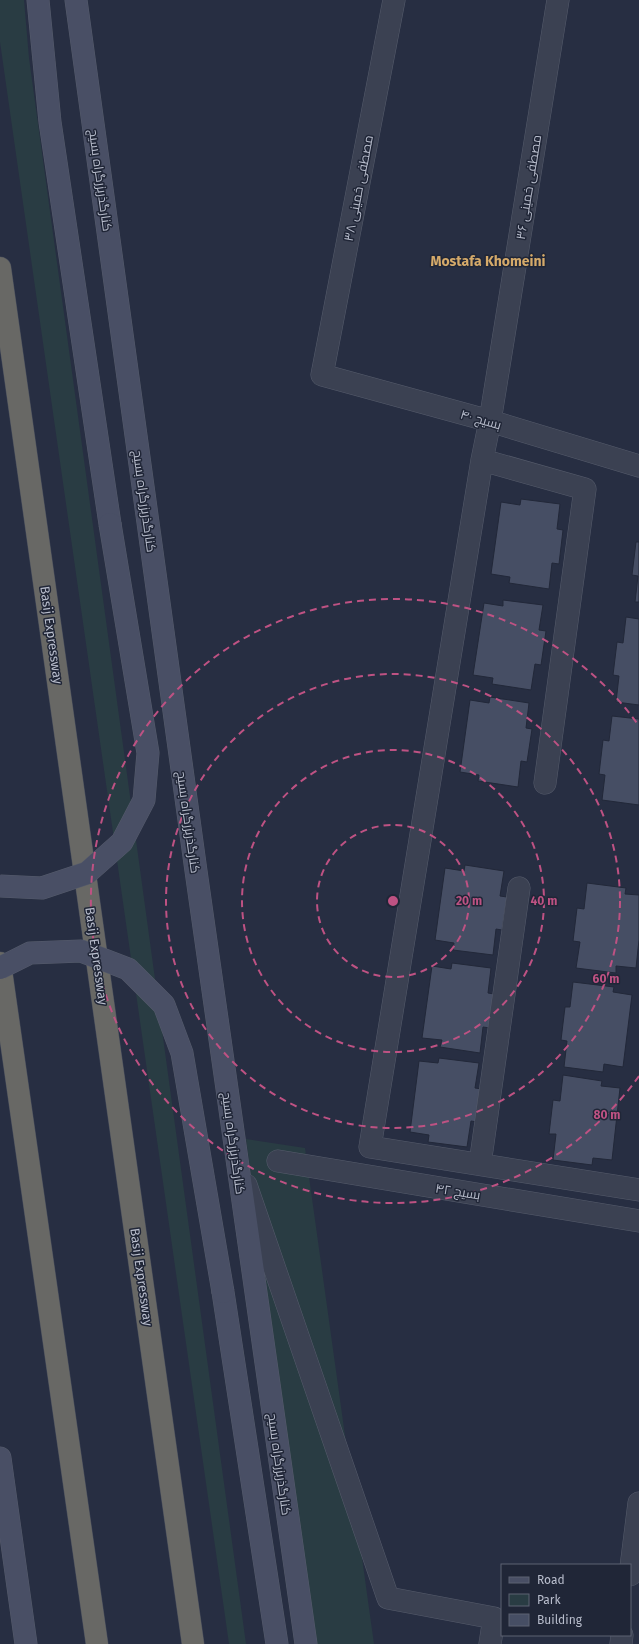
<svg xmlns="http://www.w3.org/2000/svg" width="639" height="1644" font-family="'Fira Sans',Cairo,sans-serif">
<rect width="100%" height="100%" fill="#272e42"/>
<!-- green -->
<path fill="#293c43" d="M 0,0 L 24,0 L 29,58 L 246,1644 L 229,1644 L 0,42 Z
M 246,1139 L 305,1148 L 374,1644 L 316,1644 Z"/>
<!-- building -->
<path fill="#464e64" stroke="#222839" d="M 521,499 L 560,504 L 557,529 L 563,530 L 559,564 L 552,563 L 549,589 L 509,583 L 510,577 L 491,574 L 501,502 L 520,505 Z
M 636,542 L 639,542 L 639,602 L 635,602 L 638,576 L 632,575 Z
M 503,600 L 543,605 L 539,630 L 546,631 L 541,665 L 535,664 L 531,690 L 492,684 L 493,678 L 473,675 L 484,603 L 503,606 Z
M 626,617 L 639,619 L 639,705 L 616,702 L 619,676 L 613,675 L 617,642 L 623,643 Z
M 490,697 L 529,703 L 526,728 L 532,729 L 527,762 L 521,761 L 518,787 L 478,781 L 479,775 L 460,772 L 470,700 L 489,703 Z
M 612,716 L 639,719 L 639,805 L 602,800 L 605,775 L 599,774 L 603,740 L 609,741 Z
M 465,865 L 504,871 L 500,896 L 507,897 L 502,930 L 496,929 L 493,955 L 453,950 L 454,943 L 435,940 L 445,868 L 464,871 Z
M 587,883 L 626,888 L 625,894 L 639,895 L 639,940 L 636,968 L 616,966 L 616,973 L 576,968 L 580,942 L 573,941 L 577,908 L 584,909 Z
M 452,963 L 491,968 L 488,993 L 494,994 L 490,1028 L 483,1027 L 480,1053 L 440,1047 L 442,1040 L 422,1038 L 432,966 L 451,969 Z
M 573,982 L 614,987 L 613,992 L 632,995 L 623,1067 L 604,1064 L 603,1072 L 564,1067 L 567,1041 L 561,1040 L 565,1007 L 570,1007 Z
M 439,1058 L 479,1063 L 475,1088 L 482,1089 L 477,1122 L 471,1121 L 467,1147 L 428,1142 L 429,1135 L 410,1132 L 419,1061 L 438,1063 Z
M 563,1075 L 602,1081 L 601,1086 L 620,1088 L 612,1160 L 593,1158 L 592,1165 L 553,1160 L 556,1134 L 549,1134 L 553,1100 L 560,1101 Z"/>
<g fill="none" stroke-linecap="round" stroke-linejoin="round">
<!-- minor casing -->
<g stroke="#565c6c" stroke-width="23">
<path id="minor" d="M 394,0 L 322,375 L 490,421 L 639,466
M 482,460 L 490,421 L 558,0
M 545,783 L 585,489 L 482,460 L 370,1147 L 639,1190
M 278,1161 L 639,1221
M 480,1164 L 519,888
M 246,1185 L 388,1598 L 494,1618 L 490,1644
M 630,1575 L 639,1503
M 621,1644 L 622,1635"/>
</g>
<!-- secondary casing -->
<g stroke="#565c6c" stroke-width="23">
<path id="secondary" d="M 38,0 L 50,122 L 110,524
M 76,0 L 196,871 L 306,1644
M 223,1292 L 277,1644
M 0,1458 L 26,1644"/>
</g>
<!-- trunk casing -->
<g stroke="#434959" stroke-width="23">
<path id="trunk" d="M 0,268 L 193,1644
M 0,963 L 97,1644"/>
</g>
<!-- minor -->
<use href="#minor" stroke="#3b4152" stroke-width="22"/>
<!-- secondary -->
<use href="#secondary" stroke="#494f65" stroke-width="22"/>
<!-- trunk -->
<use href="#trunk" stroke="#686865" stroke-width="22"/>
<!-- secondary-bridge casing -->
<g stroke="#565c6c" stroke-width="23" stroke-linecap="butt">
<path id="secondary-bridge" d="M 0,886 L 42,888 L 87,873 L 122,842 L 144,800 L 148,753 L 110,524
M 0,968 L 30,953 L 81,951 L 128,969 L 164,1005 L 182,1053 L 223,1292"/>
</g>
<!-- secondary-bridge -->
<use href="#secondary-bridge" stroke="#494f65" stroke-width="22"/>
</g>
<!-- distance rings -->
<g fill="none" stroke="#be5283" stroke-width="2" stroke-dasharray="7 5">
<circle cx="393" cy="901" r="76"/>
<circle cx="393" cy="901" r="151"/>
<circle cx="393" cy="901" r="227"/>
<path d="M639 1076A302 302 0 1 1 639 726"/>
</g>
<g text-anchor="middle" stroke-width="3" stroke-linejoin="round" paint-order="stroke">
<!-- street labels -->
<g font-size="13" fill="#b8bdcc" stroke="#202637">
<text transform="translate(101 180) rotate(82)" y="5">کنارگذربزرگراه بسیج</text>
<text transform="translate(528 187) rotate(-81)" y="5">مصطفی خمینی ۳۶</text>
<text transform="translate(358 188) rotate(-79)" y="5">مصطفی خمینی ۳۸</text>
<text transform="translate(481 419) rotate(16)" y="5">بسیج ۴۰</text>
<text transform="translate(145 501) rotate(82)" y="5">کنارگذربزرگراه بسیج</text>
<text transform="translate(52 635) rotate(82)" y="5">Basij Expressway</text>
<text transform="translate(189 822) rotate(82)" y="5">کنارگذربزرگراه بسیج</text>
<text transform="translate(97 956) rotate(82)" y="5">Basij Expressway</text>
<text transform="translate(234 1143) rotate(82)" y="5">کنارگذربزرگراه بسیج</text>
<text transform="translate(458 1191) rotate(9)" y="5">بسیج ۴۲</text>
<text transform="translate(142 1277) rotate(82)" y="5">Basij Expressway</text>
<text transform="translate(280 1464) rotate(82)" y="5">کنارگذربزرگراه بسیج</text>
</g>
<!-- neighbourhood labels -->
<g font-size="14" font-weight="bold" fill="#d5aa6a" stroke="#202637">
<text x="488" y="266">Mostafa Khomeini</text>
</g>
</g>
<circle cx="393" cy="901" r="6" fill="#be5283" stroke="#202637" stroke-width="2"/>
<g font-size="12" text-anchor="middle" font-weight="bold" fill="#be5283" stroke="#202637" stroke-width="3" stroke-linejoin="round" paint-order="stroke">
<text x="469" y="905">20 m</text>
<text x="544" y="905">40 m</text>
<text x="606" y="983">60 m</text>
<text x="607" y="1119">80 m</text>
</g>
<!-- legend -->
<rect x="501" y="1564" width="130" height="72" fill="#202637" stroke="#5d6273"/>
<rect x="509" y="1577" width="20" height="6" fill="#494f65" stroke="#5d6273"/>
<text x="537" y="1584" font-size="12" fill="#b8bdcc">Road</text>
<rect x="509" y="1594" width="20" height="12" fill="#293c43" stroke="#5d6273"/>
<text x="537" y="1604" font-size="12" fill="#b8bdcc">Park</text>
<rect x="509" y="1614" width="20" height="12" fill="#464e64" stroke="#5d6273"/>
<text x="537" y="1624" font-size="12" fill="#b8bdcc">Building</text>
</svg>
